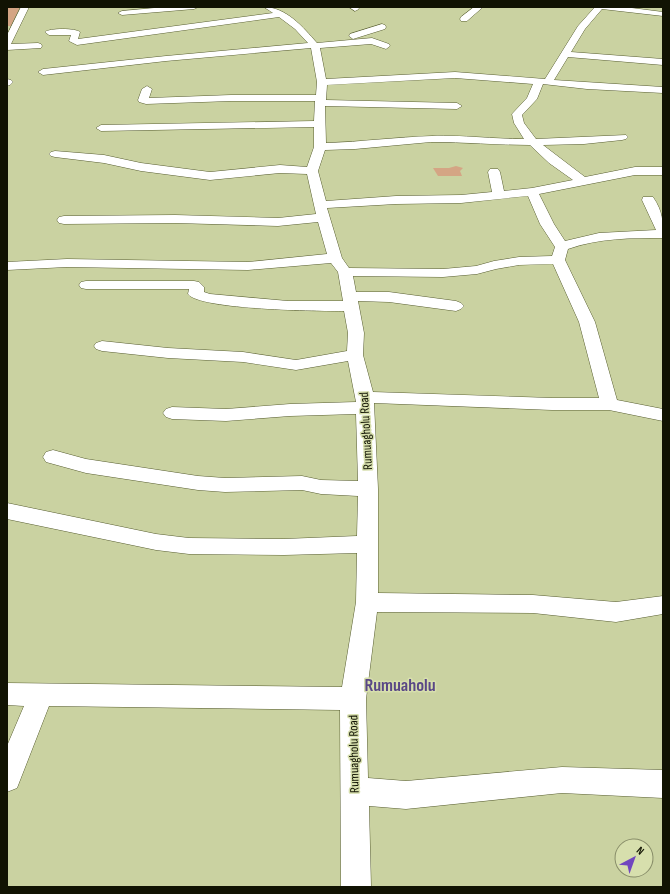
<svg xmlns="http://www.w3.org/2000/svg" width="670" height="894" font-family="'Sofia Sans Condensed',sans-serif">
<rect width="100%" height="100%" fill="#cad2a1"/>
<!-- green -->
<path fill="#d4a584" d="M 7,7 L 20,7 L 11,26 L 7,26 Z
M 456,166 L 463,168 L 460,171 L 462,176 L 438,176 L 433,168 L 449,168 Z"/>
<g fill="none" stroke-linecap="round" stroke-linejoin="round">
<!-- minor casing -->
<g stroke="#585e31" stroke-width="1">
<path id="minor" d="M 21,7 L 29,7 L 11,44 L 38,43 L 41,44 L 42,46 L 41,48 L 7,50 L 7,35 Z
M 165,7 L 198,7 L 194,9 L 122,15 L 118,13 L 122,11 Z
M 264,7 C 286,7 303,27 317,43 L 372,38 L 389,44 L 390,46 L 386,49 L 371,44 L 320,48 L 326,79 L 455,72 L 545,79 L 578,26 L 595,7 L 624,7 L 663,12 L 663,16 L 602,9 L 585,29 L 571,52 L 663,59 L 663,65 L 568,57 L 554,80 L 663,87 L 663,93 L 587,89 L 543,84 L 537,99 L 522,115 L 524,123 L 536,139 L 626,135 L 628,137 L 626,139 L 622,140 L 584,144 L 543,145 L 585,177 L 635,167 L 663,167 L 663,175 L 635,175 L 539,194 L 554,224 L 565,241 L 599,233 L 656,230 L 642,200 L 643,197 L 653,197 C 663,212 663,221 663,238 C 631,238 599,238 568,249 L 565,260 L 595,322 L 617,400 L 663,409 L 663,421 L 609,410 L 552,410 L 374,403 L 378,489 L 378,593 L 533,595 L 616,602 L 663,596 L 663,614 L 616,622 L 533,613 L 377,612 L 366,699 L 368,778 L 406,781 L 562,767 L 663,770 L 663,798 L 562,793 L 406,809 L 369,806 L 371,887 L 341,887 L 340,710 L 49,706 L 17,788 L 7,792 L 7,746 L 24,706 L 7,705 L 7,683 L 342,687 L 356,602 L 357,553 L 284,555 L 189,554 L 156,550 L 7,519 L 7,503 L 156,534 L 189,538 L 284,539 L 357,536 L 358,496 L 321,494 L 302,490 L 225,492 L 198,490 L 86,473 L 46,462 L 43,457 L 46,452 L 53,450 L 86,459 L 198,476 L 225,478 L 302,476 L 321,480 L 358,481 L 356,414 L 290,416 L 226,421 L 172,419 L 166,417 L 163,413 L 166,409 L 172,407 L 226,409 L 290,404 L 356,402 L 348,361 L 296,370 L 243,362 L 168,358 L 102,351 L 96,349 L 94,346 L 96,343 L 102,341 L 168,348 L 243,352 L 296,360 L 347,351 L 348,333 L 344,311 C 320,311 200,310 188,294 L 189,289 L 86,289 L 81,288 L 79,285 L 81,282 L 86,281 L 194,281 L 199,282 L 204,287 L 204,292 L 210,294 L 288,301 L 343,301 L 338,272 L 331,263 L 248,270 L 67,267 L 7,270 L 7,262 L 67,259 L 248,262 L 327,254 L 318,222 L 278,226 L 175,223 L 64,224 L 59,223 L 57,220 L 59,217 L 64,216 L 175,215 L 278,218 L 316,214 L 307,174 L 280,173 L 210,180 L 141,171 L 104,163 L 55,157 L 51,156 L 49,154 L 51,152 L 55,151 L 104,155 L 141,163 L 210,172 L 280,165 L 307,167 L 314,147 L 314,127 L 101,131 L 96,128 L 101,125 L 314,121 L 315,101 L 231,101 L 146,104 L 139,102 L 138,100 L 142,89 L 147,86 L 152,89 L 149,98 L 231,95 L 316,95 L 317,82 L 311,48 L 166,61 L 43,75 L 38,72 L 43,69 L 166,56 L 308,43 L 295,29 L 279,17 L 77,45 L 69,41 L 71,35 L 49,35 L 45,32 C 49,28 76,28 80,32 L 78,39 L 273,13 ZM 455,78 L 533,84 L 527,98 L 512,114 L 514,123 L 524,139 C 493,139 463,135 432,136 C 397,137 361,142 326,143 L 325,106 L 457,109 L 462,106 L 457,103 L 326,100 L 327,85 ZM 431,142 C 464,142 497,145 530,145 L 549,163 L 573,180 L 532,188 L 504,191 L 500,172 L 498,169 L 490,169 L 488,172 L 492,192 L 461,195 L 396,196 L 326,201 L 318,171 L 325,150 L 355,149 ZM 528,196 L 540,224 L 555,247 L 552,256 L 519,257 L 494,261 L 476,266 L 443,269 L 349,268 L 342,258 L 327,208 L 396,204 L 461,203 ZM 553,264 L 579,322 L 599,398 L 552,398 L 373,392 L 363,355 L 364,333 L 358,301 L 389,302 L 456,311 L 461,309 L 464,306 L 461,303 L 456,301 L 389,292 L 356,292 L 353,276 L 443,277 L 477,274 L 496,269 L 519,265 Z
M 349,7 L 358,7 L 359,9 L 355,11 Z
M 474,7 L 483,7 L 467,21 L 461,21 L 460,19 L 461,17 Z
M 382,24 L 385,25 L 386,27 L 385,29 L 353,39 L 349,36 L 350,34 Z
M 7,79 L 11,80 L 13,82 L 10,85 L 7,86 Z"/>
</g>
<!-- minor -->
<use href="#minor" fill="#fff" fill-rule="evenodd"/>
</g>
<g text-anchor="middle" stroke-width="3" stroke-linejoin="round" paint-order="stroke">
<!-- street labels -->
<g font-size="13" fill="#111303" stroke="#d7dfad">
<text transform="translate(365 431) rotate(-93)" y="5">Rumuagholu Road</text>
<text transform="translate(353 754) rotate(-91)" y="5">Rumuagholu Road</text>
</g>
<!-- near-quarter labels -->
<g font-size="18" font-weight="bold" fill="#5a4886" stroke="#d7dfad">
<text x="400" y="691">Rumuaholu</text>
</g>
</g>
<!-- border -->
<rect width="670" height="894" fill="none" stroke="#111303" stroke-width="16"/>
<!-- north arrow -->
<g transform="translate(634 858) rotate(41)"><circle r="19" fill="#d7dfad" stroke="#888d69"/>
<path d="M0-3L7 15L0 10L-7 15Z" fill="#7146bf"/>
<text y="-6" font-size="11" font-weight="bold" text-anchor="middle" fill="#111303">N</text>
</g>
</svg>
